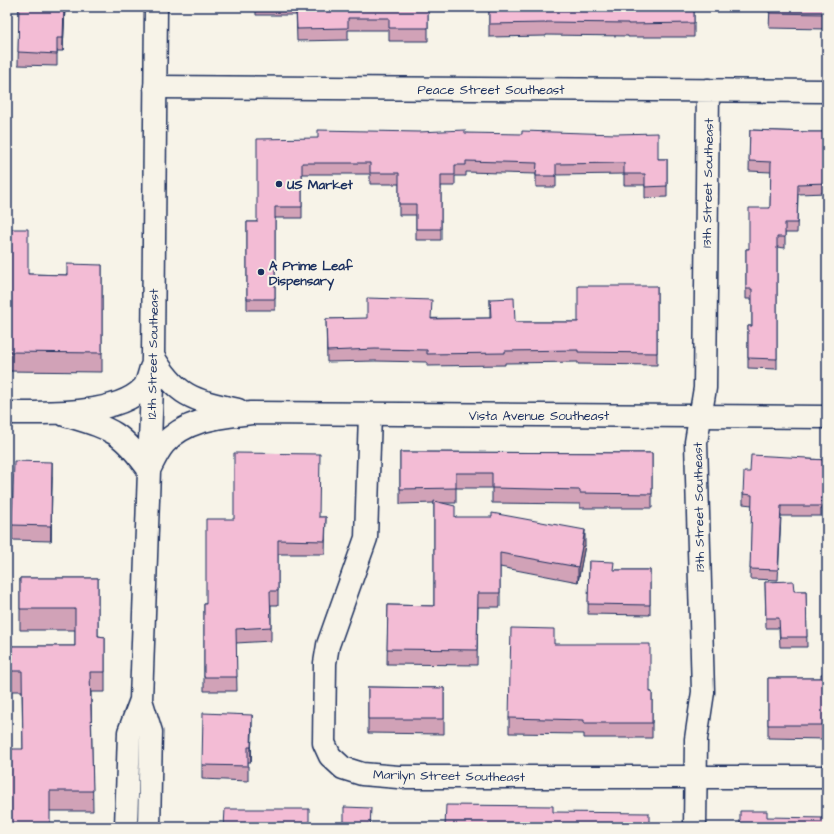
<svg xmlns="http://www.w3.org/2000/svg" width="834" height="834" font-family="'Architects Daughter',sans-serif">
<rect width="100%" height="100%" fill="#f7f3e8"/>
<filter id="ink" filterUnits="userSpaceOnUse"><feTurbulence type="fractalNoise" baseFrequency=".025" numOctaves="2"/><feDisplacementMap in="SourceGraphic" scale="8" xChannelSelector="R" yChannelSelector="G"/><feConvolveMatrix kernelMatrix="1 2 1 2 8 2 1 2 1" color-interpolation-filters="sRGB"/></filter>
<g filter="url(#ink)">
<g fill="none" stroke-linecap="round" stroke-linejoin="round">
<!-- street casing -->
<g stroke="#1b2f5e" stroke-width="25">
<path id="street" d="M 155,87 L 827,91
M 370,414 L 366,538 L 328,645 L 325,663 L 324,743 L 330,756 L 343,768 L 362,774 L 398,777 L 827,777
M 695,827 L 696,739 L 703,692 L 696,442 L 705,388 L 708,90"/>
</g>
<!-- secondary casing -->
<g stroke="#1b2f5e" stroke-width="25">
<path id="secondary" d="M 153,356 C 177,397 193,400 238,410
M 7,413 C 43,413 117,416 143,388 C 147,384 149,374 151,368
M 65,415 C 111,429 120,430 149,470
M 150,468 C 154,460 158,451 164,444 C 186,419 220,417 251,413 L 827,417
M 141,700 L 151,732 L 149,827
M 126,827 L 129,732 L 141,700 L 153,356 L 156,7"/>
</g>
<!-- street -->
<use href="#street" stroke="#f7f3e8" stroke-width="22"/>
<!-- secondary -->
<use href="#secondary" stroke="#f7f3e8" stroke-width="22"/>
</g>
<!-- wall -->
<path fill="#d1a2b7" stroke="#1b2f5e" d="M 19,7 L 65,7 L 63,51 L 57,51 L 57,66 L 18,65 Z
M 256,7 L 296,7 L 296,15 L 256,15 Z
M 296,7 L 428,7 L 428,41 L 389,41 L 389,30 L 348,30 L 348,40 L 297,41 Z
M 489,7 L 694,7 L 694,37 L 628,37 L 628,36 L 546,35 L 546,36 L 489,37 Z
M 770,7 L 827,7 L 827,29 L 769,28 Z
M 750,130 L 808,132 L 827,132 L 827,193 L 798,194 L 797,233 L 785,233 L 785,248 L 777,247 L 777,369 L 748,368 L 748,326 L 752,326 L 752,299 L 746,299 L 746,249 L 749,249 L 770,208 L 771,172 L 749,171 Z
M 465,133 L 658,159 L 667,159 L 667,197 L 645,198 L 645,185 L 624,185 L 624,174 L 556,175 L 556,187 L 536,187 L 536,174 L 466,172 L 466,176 L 455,176 L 455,186 L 441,186 L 441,240 L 416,240 L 416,215 L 399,215 L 399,184 L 370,184 L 370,174 L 302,174 L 302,218 L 275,218 L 275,310 L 247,310 L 247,222 L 257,222 L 318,138 Z
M 7,229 L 28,274 L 67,275 L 102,265 L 102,372 L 7,371 Z
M 657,286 L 657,365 L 578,364 L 578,362 L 505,363 L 505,365 L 427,366 L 427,362 L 375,361 L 327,362 L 326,319 L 490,318 L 490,299 L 515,322 L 578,322 Z
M 400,452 L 652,453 L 652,508 L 580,508 L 580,504 L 492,503 L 492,488 L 456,488 L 456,503 L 441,503 L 455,517 L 585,545 L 578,582 L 500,567 L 500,607 L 478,607 L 477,665 L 387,664 L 388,605 L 434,606 L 434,503 L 400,504 Z
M 807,459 L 827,460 L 827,509 L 821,509 L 821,516 L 781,516 L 778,580 L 750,579 L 752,505 L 743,504 L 743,494 L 750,472 Z
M 52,477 L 51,541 L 12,540 L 12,525 Z
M 326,517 L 325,554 L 278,554 L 278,605 L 271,605 L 271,641 L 236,643 L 237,691 L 204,691 L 204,604 L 206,604 L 234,519 Z
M 589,561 L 614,570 L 650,570 L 650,615 L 588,614 Z
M 20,578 L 98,578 L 98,636 L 105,637 L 105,692 L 91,692 L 93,811 L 50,811 L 23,749 L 22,691 L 7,691 L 7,646 L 75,646 L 75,630 L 20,630 Z
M 765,582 L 794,591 L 806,591 L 807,647 L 780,647 L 779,628 L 766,628 Z
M 554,644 L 650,692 L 652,692 L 652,738 L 584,738 L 584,734 L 509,733 L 509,718 Z
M 827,674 L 827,739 L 768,738 L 768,678 L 821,678 Z
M 368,687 L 444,688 L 444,734 L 368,733 Z
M 252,729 L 251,762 L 248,762 L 248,781 L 202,779 L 202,765 Z"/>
<!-- shaded-wall -->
<path fill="#aa8495" stroke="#1b2f5e" d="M 64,7 L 65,7 L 63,51 L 63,38 Z
M 52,462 L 52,477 L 51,541 L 51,526 Z
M 585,530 L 585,545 L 578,582 L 578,567 Z
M 252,715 L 252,729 L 251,762 L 251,747 Z"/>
<!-- building -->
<path fill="#f3bcd5" stroke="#1b2f5e" d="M 19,7 L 64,7 L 63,38 L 57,38 L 57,54 L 18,52 Z
M 296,7 L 428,7 L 428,28 L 389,28 L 389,18 L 348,18 L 348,28 L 297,29 Z
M 489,7 L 694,7 L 694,23 L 628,24 L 628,23 L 546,22 L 546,23 L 489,24 Z
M 770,7 L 827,7 L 827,14 L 769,13 Z
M 318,130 L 419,132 L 465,130 L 465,133 L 522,134 L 522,131 L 616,134 L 658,133 L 658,159 L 667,159 L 667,186 L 645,187 L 645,174 L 624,174 L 624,163 L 556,164 L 556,176 L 536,176 L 537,163 L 466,161 L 466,165 L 455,165 L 455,175 L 441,175 L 441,229 L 416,229 L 416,204 L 399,204 L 399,173 L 370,173 L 370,163 L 302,163 L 302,207 L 275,207 L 275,299 L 247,299 L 247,222 L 257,222 L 257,139 L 318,138 Z
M 750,130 L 808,132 L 827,132 L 827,183 L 798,184 L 797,223 L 785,223 L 785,237 L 777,237 L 777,359 L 748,358 L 748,326 L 752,326 L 752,289 L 746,289 L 746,249 L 749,249 L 749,208 L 770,208 L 771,162 L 749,161 Z
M 7,229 L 28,229 L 28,274 L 67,275 L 67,264 L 102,265 L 102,353 L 7,352 Z
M 578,286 L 657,286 L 657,353 L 578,352 L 578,350 L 505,351 L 505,353 L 427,354 L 427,350 L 375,349 L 327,351 L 326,319 L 367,318 L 367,298 L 432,300 L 431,319 L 491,318 L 490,299 L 514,298 L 515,322 L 578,322 Z
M 400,452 L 652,453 L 652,494 L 580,493 L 580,490 L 492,488 L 492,473 L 456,473 L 456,488 L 400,489 Z
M 234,453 L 320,454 L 319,517 L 326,517 L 325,541 L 278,540 L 278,591 L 270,591 L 271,627 L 236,629 L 237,677 L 204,677 L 204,604 L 206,604 L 206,519 L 234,519 Z
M 751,455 L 807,458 L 807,459 L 827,460 L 827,499 L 821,499 L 821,506 L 781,506 L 778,570 L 750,569 L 752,495 L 743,494 L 744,472 L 750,472 Z
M 14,461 L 52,462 L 51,526 L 12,525 Z
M 434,501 L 455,506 L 455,517 L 492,517 L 492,513 L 585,530 L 578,567 L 500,553 L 500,593 L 478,593 L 477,650 L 387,649 L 388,605 L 434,606 Z
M 589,561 L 614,562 L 613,570 L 650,570 L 650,605 L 588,604 Z
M 20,578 L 98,578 L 98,636 L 105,637 L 105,672 L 90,672 L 93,791 L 50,791 L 50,827 L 7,827 L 7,749 L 23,749 L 22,671 L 7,671 L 7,646 L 75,646 L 75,609 L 20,609 Z
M 793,581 L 794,591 L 806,591 L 807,637 L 780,637 L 779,618 L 766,618 L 765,582 Z
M 511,628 L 554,629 L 554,644 L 650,644 L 650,692 L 652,692 L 652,723 L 584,723 L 584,720 L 509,718 Z
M 821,674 L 827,674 L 827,725 L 768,725 L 768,678 L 821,678 Z
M 368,687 L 444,688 L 444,719 L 368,719 Z
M 203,713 L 252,715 L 251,747 L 248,747 L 248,766 L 202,765 Z
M 446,805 L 553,806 L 553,812 L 649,813 L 649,827 L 445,827 Z
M 344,807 L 371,808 L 370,827 L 344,827 Z
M 225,809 L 309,809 L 309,827 L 224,827 Z
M 740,811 L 767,811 L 767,817 L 825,818 L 825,812 L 827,812 L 827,827 L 740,827 Z"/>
</g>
<!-- markers -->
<g fill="#1b2f5e" stroke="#f7f3e8" stroke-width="1.5">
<circle cx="279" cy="184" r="4"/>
<circle cx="261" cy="272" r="4"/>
</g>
<g text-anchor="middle" stroke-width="4" stroke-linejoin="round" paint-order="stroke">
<!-- street labels -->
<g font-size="13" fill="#1b2f5e" stroke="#f7f3e8">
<text x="491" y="94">Peace Street Southeast</text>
<text transform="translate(707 183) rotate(-89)" y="5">13th Street Southeast</text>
<text transform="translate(152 354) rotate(-89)" y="5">12th Street Southeast</text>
<text x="539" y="420">Vista Avenue Southeast</text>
<text transform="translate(698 507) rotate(-91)" y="5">13th Street Southeast</text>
<text transform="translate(449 775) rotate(1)" y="5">Marilyn Street Southeast</text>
</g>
<!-- poi labels -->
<g font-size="13" font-weight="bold" fill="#1b2f5e" stroke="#f7f3e8" text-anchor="start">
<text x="287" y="189">US Market</text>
<text x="269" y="270">A Prime Leaf<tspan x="269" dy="15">Dispensary</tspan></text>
</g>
</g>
<!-- margin -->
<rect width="834" height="834" fill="none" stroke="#f7f3e8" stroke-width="24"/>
<rect x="12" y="12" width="810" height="810" fill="none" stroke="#1b2f5e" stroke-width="1.5" filter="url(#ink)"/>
</svg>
